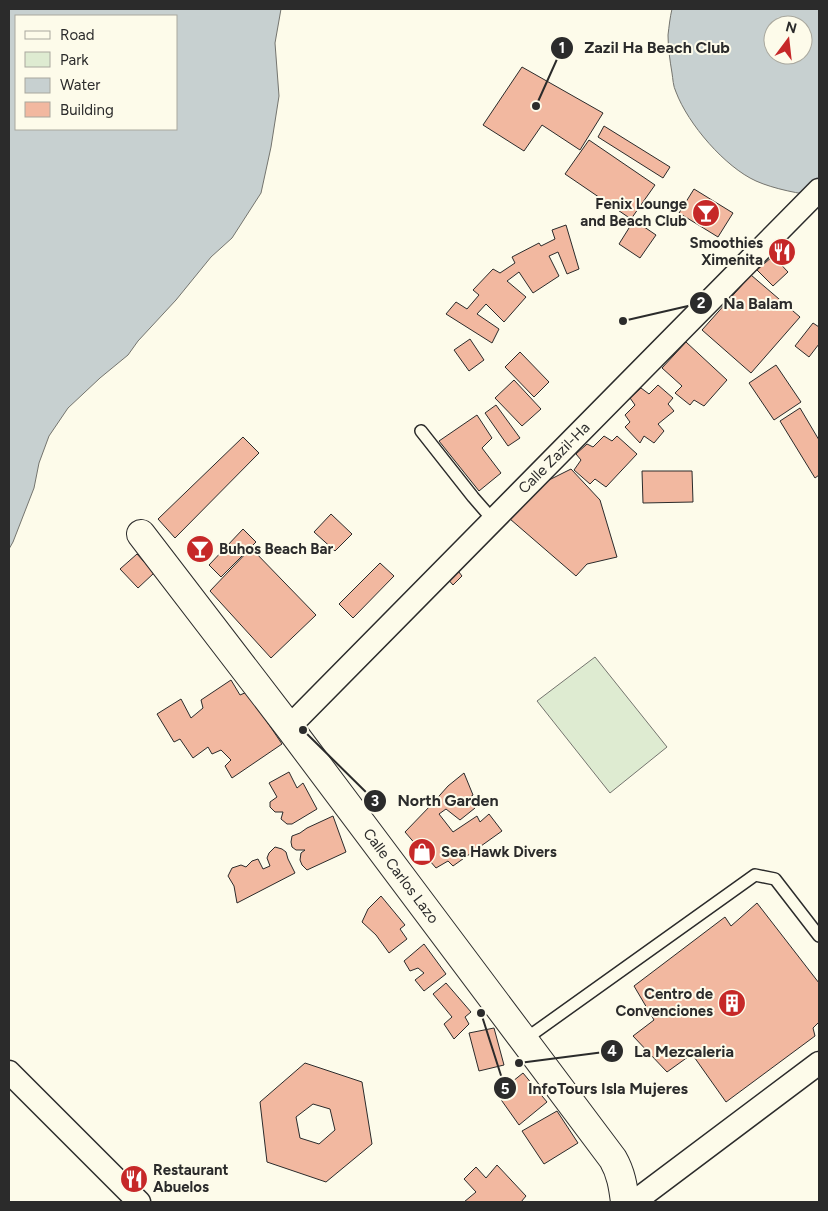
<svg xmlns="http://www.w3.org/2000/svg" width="828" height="1211" font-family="Figtree,sans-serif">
<rect width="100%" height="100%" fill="#fdfbea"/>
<!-- green -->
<path fill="#deebd1" stroke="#74746e" d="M 595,657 L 667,747 L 610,793 L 537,701 Z"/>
<!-- water -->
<path fill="#c7d0d0" stroke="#74746e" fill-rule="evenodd" d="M 9,9 L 281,9 L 275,43 L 279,96 L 271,147 L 261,193 L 232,238 L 211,257 L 176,300 L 138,341 L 128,355 L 100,378 L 68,408 L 49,436 L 39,463 L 34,488 L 13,542 L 9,549 ZM 16,16 L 176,16 L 176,129 L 16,129 Z
M 672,9 L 819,9 L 819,196 C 800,194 774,189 756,181 C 725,167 688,124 676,92 C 673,86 673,79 672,73 C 670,61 668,48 668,35 C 669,27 670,17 672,9 ZM 773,25 L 803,25 L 803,55 L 773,55 Z"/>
<!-- building -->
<path fill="#f2b8a0" stroke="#2b2b2b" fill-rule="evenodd" d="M 522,67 L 603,113 L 580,150 L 542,125 L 524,151 L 483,125 Z
M 604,126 L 670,167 L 663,178 L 598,137 Z
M 589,140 L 655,185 L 631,219 L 565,174 Z
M 694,189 L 733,213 L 718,237 L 679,213 Z
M 634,220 L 656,235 L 640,258 L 619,244 Z
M 566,225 L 579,269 L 567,274 L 558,252 L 549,256 L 559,276 L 533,293 L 519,272 L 507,281 L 526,297 L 504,322 L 486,304 L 477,314 L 499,329 L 492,343 L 446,314 L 456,302 L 467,309 L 479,295 L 473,290 L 493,269 L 500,273 L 515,263 L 512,257 L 539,243 L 541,246 L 555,239 L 552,230 Z
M 773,256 L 788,272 L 773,286 L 757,270 Z
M 751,275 L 800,317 L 751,373 L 702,330 Z
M 813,323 L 819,327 L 819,344 L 809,357 L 795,346 Z
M 470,339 L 484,360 L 469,371 L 454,350 Z
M 686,342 L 727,380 L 704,406 L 694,400 L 690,405 L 675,393 L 682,386 L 662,368 Z
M 520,352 L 549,382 L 534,397 L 505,367 Z
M 776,365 L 801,402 L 774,420 L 749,383 Z
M 514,380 L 541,409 L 522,426 L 495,398 Z
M 658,385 L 673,398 L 668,404 L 674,411 L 658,424 L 664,431 L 654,443 L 644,436 L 640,443 L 625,427 L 630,422 L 625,415 L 635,405 L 630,398 L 641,388 L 649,394 Z
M 496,405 L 520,438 L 508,446 L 485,413 Z
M 800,408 L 819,440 L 819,475 L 815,478 L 780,421 Z
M 477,415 L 492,438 L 482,448 L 501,473 L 479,491 L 439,441 Z
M 604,436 L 612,441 L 617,436 L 637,454 L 606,487 L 595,479 L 590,484 L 574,470 L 581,460 L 576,454 L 587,444 L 593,447 Z
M 243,437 L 259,453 L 175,538 L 158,519 Z
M 571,469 L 600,500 L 617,557 L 587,564 L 576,576 L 510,519 L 549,480 Z
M 642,471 L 692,471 L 693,502 L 643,503 Z
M 331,514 L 352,534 L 335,551 L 314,532 Z
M 243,529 L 256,542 L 221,577 L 209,565 Z
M 251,548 L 316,615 L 271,658 L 210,591 Z
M 137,554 L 154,573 L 138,588 L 120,569 Z
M 380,563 L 394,576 L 353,618 L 339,604 Z
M 455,567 L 462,576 L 453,585 L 446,577 Z
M 231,680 L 240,695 L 247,692 L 282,744 L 232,778 L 225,766 L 231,760 L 221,750 L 212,754 L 208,747 L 193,758 L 180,739 L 174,742 L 157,714 L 181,699 L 191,718 L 203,708 L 201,700 Z
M 289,772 L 297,788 L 303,783 L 317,809 L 292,824 L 287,824 L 281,819 L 283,812 L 275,812 L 270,807 L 270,802 L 277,797 L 269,783 Z
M 464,773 L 473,795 L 469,798 L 475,808 L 460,820 L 446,809 L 439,814 L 453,832 L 477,816 L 480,822 L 489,814 L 502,831 L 453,866 L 448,861 L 436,868 L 405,832 L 432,804 L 448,786 Z
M 333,816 L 346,852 L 307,870 L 302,865 L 300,860 L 301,853 L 305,850 L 296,850 L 292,847 L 291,842 L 292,836 L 300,833 L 307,828 Z
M 275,847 L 282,849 L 286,852 L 288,859 L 295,873 L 237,903 L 234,886 L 228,876 L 232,868 L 241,865 L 246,867 L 252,861 L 258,859 L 263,869 L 270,866 L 267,858 L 269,853 Z
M 381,896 L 405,925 L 400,929 L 407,939 L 389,953 L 376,935 L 362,922 L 368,909 Z
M 757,903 L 819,983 L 819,1022 L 813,1028 L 815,1036 L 726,1102 L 692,1054 L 667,1072 L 633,1036 L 654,1020 L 634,986 L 725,917 L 731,926 Z
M 424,944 L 446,974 L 424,991 L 415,980 L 424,973 L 418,968 L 410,971 L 404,961 Z
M 446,983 L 471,1012 L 465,1017 L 469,1024 L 454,1039 L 444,1024 L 452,1017 L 433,994 Z
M 494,1028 L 504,1065 L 479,1071 L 469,1033 Z
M 305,1063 L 362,1082 L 372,1144 L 326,1182 L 267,1162 L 260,1102 ZM 313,1104 L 330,1109 L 335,1130 L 319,1144 L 300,1138 L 296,1117 Z
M 523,1073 L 547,1102 L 519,1125 L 497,1094 Z
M 557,1111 L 578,1143 L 544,1164 L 522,1131 Z
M 497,1165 L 526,1196 L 521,1202 L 464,1202 L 476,1192 L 464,1179 L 476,1167 L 486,1178 Z"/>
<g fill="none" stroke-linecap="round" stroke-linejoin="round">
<!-- service casing -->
<g stroke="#2b2b2b" stroke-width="14">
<path id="service" d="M 421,431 L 473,497 L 493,520
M 524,1040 L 755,875 L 775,879 L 819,936"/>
</g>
<!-- minor casing -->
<g stroke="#2b2b2b" stroke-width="25">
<path id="minor" d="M 289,727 L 819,190
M 9,1072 L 139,1202
M 634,1202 L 819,1063"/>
</g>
<!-- tertiary casing -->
<g stroke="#2b2b2b" stroke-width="30">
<path id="tertiary" d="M 141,534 L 289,727 L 613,1159 C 621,1173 623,1186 625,1202"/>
</g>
<!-- service -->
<use href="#service" stroke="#fdfbea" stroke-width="11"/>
<!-- minor -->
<use href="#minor" stroke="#fdfbea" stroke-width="22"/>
<!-- tertiary -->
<use href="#tertiary" stroke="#fdfbea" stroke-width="28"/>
</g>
<!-- icons -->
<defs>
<g id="bar-disc" transform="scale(1.4375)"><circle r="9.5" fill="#c62828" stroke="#fdfbea"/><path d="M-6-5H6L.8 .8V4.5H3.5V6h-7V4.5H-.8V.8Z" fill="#fff"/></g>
<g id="restaurant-disc" transform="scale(1.4375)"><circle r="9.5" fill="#c62828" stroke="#fdfbea"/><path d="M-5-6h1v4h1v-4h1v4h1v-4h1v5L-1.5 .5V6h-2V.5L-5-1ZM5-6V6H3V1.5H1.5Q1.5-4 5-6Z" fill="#fff"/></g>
<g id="shop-disc" transform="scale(1.4375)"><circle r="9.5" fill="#c62828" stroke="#fdfbea"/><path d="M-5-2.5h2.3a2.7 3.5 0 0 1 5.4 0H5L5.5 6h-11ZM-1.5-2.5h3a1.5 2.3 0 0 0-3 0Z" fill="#fff"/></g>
<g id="building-disc" transform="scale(1.4375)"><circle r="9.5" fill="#c62828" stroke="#fdfbea"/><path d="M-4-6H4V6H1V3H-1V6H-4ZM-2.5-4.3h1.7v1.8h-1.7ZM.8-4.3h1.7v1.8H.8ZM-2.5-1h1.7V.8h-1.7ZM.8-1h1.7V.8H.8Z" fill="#fff"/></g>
</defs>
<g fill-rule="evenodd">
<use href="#bar-disc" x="706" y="213"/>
<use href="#restaurant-disc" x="782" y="252"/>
<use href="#bar-disc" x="200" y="549"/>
<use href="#shop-disc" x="422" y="852"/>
<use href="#building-disc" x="732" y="1003"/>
<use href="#restaurant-disc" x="134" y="1179"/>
</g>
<g text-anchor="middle" stroke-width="4" stroke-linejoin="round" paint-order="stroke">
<!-- poi labels -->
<g font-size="15" font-weight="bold" fill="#2b2b2b" stroke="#fdfbea" text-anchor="end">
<text x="687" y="209">Fenix Lounge<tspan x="687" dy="17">and Beach Club</tspan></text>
<text x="763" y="248">Smoothies<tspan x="763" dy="17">Ximenita</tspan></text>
<text x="219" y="554" text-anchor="start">Buhos Beach Bar</text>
<text x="441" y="857" text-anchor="start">Sea Hawk Divers</text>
<text x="713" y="999">Centro de<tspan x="713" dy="17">Convenciones</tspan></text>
<text x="153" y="1175" text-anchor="start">Restaurant<tspan x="153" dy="17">Abuelos</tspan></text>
</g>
<!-- street labels -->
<g font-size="15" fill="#2b2b2b" stroke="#fdfbea">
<text transform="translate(554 458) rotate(-45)" y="5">Calle Zazil-Ha</text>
<text transform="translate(401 876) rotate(53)" y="5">Calle Carlos Lazo</text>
</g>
</g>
<!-- callouts -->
<path fill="none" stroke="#2b2b2b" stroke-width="2" d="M536 106L562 48M623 321L701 303M303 730L375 801M519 1063L612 1051M481 1013L505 1088"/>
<g fill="#2b2b2b" stroke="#fdfbea" stroke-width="2">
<circle cx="536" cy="106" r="5"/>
<circle cx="623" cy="321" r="5"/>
<circle cx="303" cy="730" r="5"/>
<circle cx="519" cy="1063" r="5"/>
<circle cx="481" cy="1013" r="5"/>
<circle cx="562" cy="48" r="12"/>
<circle cx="701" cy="303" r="12"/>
<circle cx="375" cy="801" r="12"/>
<circle cx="612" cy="1051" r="12"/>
<circle cx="505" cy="1088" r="12"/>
</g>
<g font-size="15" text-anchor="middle" font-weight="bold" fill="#fff">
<text x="562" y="53">1</text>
<text x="701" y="308">2</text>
<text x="375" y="806">3</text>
<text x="612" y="1056">4</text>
<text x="505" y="1094">5</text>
</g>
<g font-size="16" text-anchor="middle" font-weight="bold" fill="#2b2b2b" stroke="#fdfbea" stroke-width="4" stroke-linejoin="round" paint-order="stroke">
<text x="657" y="53">Zazil Ha Beach Club</text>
<text x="758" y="309">Na Balam</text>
<text x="448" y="806">North Garden</text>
<text x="684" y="1057">La Mezcaleria</text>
<text x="608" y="1094">InfoTours Isla Mujeres</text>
</g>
<!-- border -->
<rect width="828" height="1211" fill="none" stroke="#2b2b2b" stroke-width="20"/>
<!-- legend -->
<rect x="15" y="15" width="162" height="115" fill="#fdfbea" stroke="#a9a89e"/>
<rect x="25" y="31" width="25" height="8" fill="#fdfbea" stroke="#a9a89e"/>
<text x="60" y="40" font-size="15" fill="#2b2b2b">Road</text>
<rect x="25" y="52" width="25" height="15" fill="#deebd1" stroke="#a9a89e"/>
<text x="60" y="65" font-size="15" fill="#2b2b2b">Park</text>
<rect x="25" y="78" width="25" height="15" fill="#c7d0d0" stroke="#a9a89e"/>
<text x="60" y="90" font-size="15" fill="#2b2b2b">Water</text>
<rect x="25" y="102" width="25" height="15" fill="#f2b8a0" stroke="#a9a89e"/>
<text x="60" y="115" font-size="15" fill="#2b2b2b">Building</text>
<!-- north arrow -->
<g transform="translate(788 40) rotate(15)"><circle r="24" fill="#fdfbea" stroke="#a9a89e"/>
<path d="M0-4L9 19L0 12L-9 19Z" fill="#c62828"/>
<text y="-8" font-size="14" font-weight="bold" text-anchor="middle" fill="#2b2b2b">N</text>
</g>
</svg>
